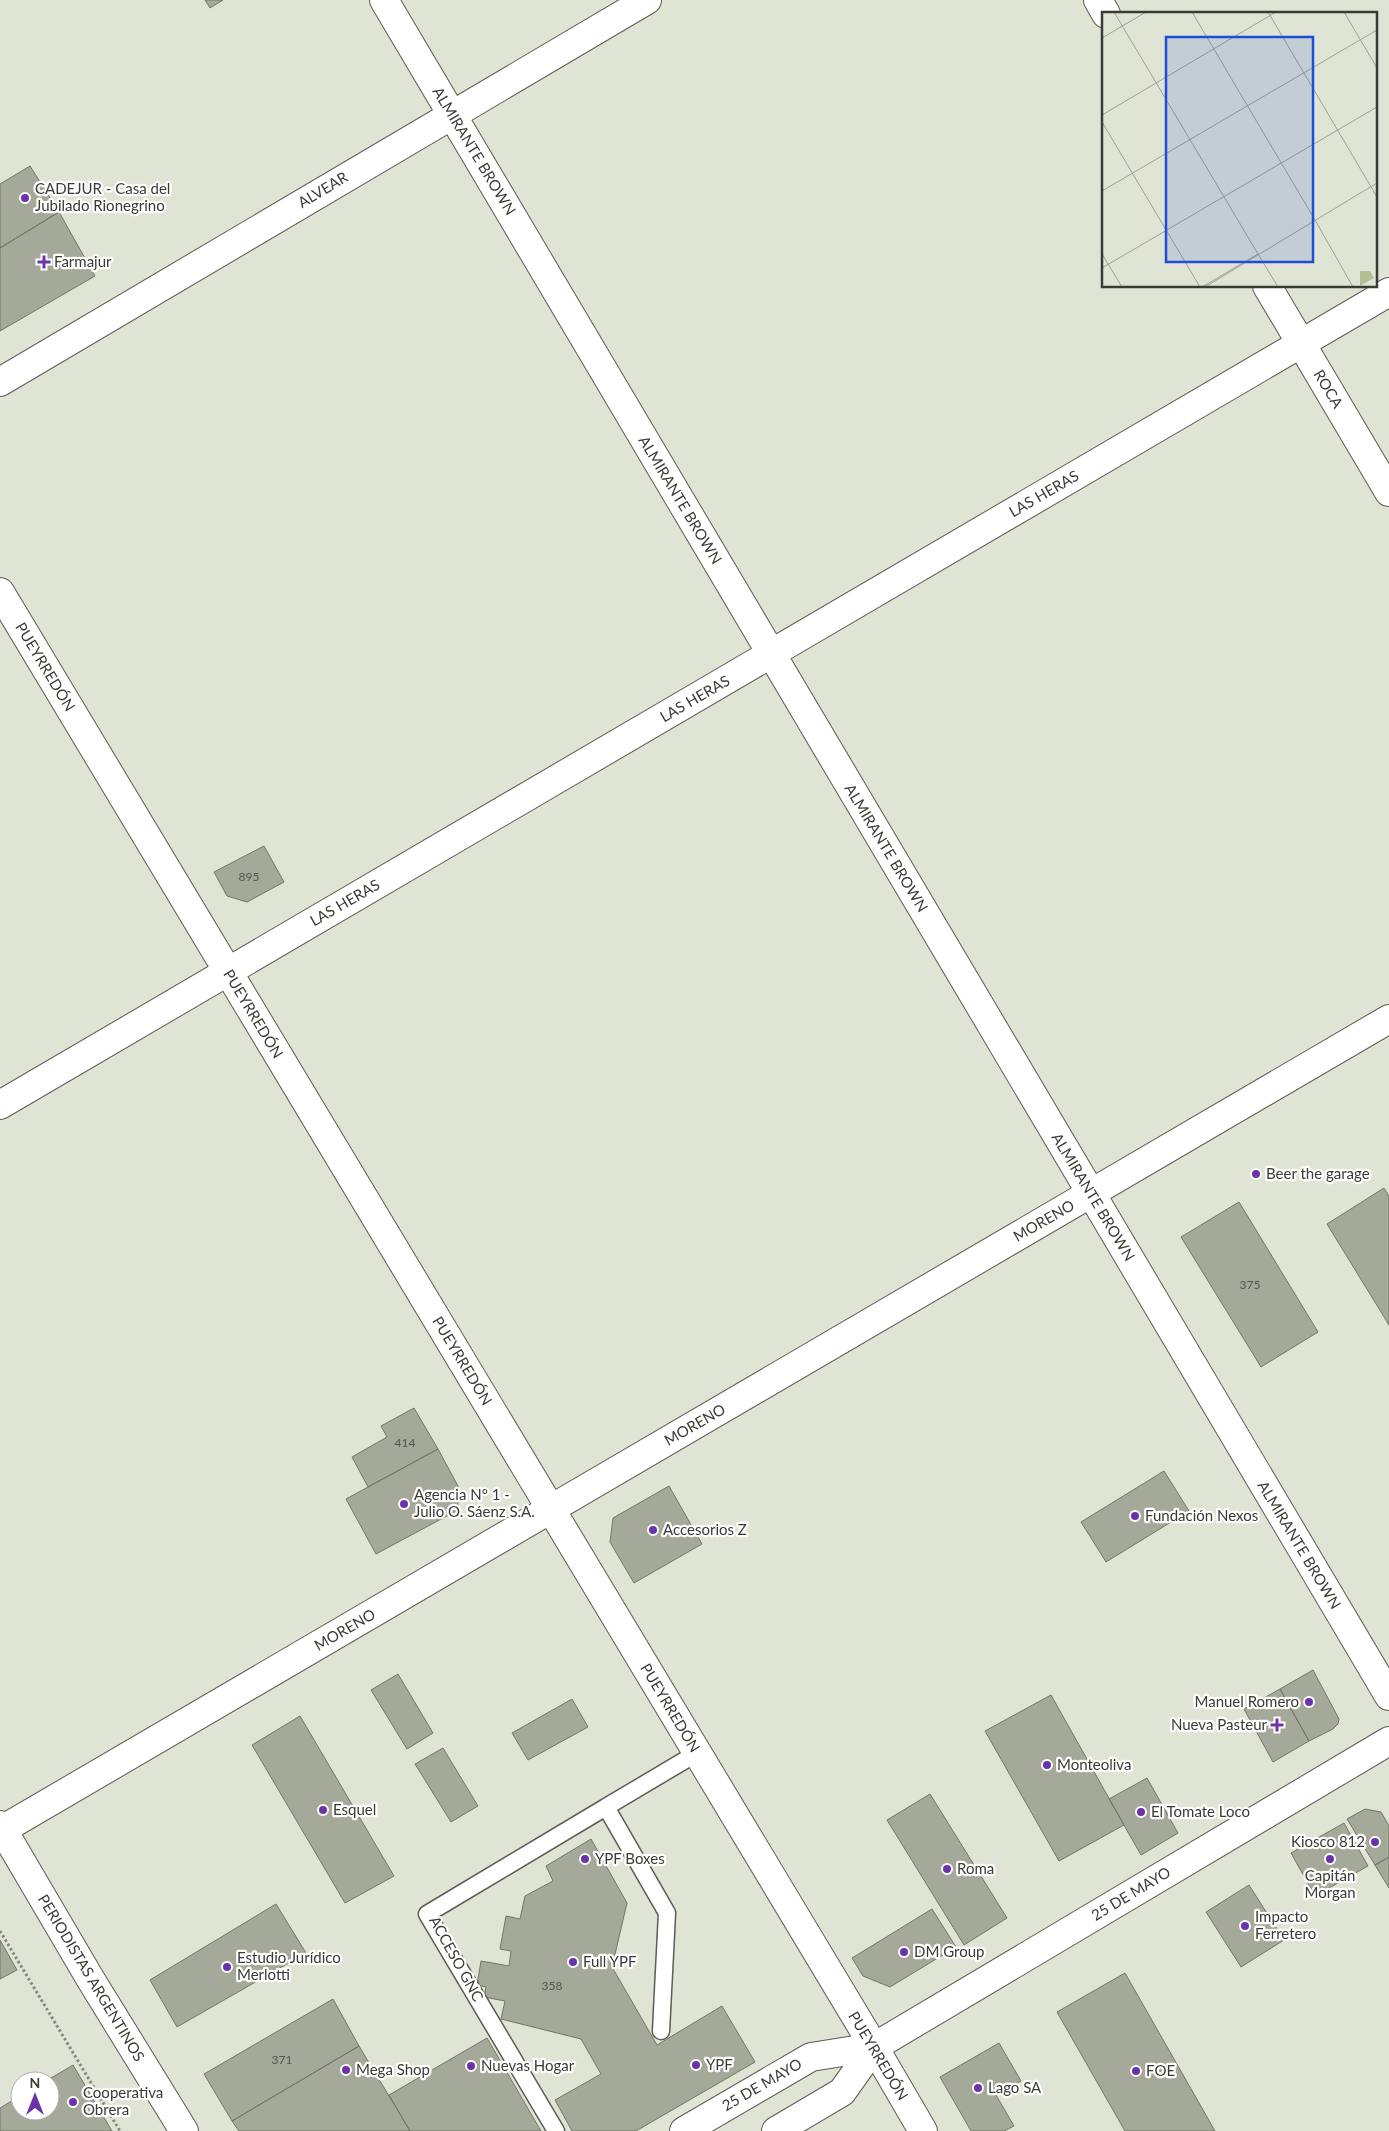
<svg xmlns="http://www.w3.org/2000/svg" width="1389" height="2131" font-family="Lato,sans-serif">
<rect width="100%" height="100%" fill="#e0e4d4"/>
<!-- building -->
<path fill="#a5a99a" stroke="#727667" d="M 205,0 L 223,0 L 210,8 Z
M 30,166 L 59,212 L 0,248 L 0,184 Z
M 59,212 L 95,276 L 0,331 L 0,248 Z
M 264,846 L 284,882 L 247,902 L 227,896 L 214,872 Z
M 1384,1188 L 1389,1196 L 1389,1325 L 1327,1224 Z
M 1239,1202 L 1318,1332 L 1261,1367 L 1181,1237 Z
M 414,1408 L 438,1449 L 368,1487 L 352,1457 L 387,1437 L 381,1426 Z
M 438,1449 L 458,1486 L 458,1510 L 376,1554 L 346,1499 Z
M 1164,1471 L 1189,1511 L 1106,1562 L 1081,1522 Z
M 669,1486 L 702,1544 L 634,1583 L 610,1542 L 613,1518 Z
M 1313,1670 L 1339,1719 L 1338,1724 L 1333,1729 L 1309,1741 L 1280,1689 Z
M 398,1674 L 433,1733 L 407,1749 L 371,1690 Z
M 1280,1689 L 1309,1741 L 1273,1762 L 1244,1709 Z
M 1051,1695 L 1124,1825 L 1059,1861 L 985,1731 Z
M 572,1699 L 588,1727 L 528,1760 L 512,1733 Z
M 300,1716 L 394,1876 L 345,1903 L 252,1745 Z
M 443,1748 L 478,1806 L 451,1822 L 415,1764 Z
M 1147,1778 L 1178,1833 L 1141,1855 L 1109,1799 Z
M 930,1794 L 1007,1918 L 964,1945 L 887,1820 Z
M 1365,1809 L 1381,1812 L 1389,1826 L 1389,1857 L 1375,1865 L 1347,1819 Z
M 1344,1823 L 1368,1866 L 1315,1896 L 1291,1853 Z
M 591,1839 L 627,1903 L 612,1967 L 657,2045 L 722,2006 L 755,2062 L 636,2131 L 572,2131 L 555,2100 L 601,2074 L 581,2039 L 501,2019 L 505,2001 L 484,1997 L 486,1987 L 477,1985 L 481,1961 L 509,1966 L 511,1951 L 500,1949 L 506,1916 L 520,1919 L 525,1896 L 553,1881 L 546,1866 Z
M 1389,1857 L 1389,1888 L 1375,1865 Z
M 1249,1885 L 1284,1940 L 1241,1967 L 1206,1912 Z
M 276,1904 L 306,1953 L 177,2027 L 150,1980 Z
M 932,1909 L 956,1947 L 890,1987 L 863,1976 L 852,1958 Z
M 0,1940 L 17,1970 L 0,1979 Z
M 1125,1973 L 1215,2131 L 1125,2131 L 1057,2012 Z
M 333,1999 L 359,2046 L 232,2121 L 204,2074 Z
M 487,2038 L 541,2131 L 410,2131 L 389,2095 Z
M 999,2043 L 1021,2081 L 996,2095 L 1014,2126 L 1004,2131 L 971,2131 L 940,2077 Z
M 359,2046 L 410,2131 L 239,2131 L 232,2121 Z
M 73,2065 L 112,2131 L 0,2131 L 0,2108 L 20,2096 L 20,2111 L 50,2111 L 50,2081 L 46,2081 Z"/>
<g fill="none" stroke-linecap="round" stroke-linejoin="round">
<!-- service casing -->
<g stroke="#5a5d4f" stroke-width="19">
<path id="service" d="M 661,2031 L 667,1913 L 606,1807 L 697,1753
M 556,2131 L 427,1914 L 606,1807"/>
</g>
<!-- minor casing -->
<g stroke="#5a5d4f" stroke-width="30">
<path id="minor" d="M 384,0 L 1389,1696
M 1098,0 L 1106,14
M 1267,286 L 1389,492
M 0,382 L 647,0
M 0,1105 L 1389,292
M 0,1825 L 91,1980 L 184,2131
M 0,1831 L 1389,1019
M 874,2047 L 923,2131"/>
</g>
<!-- secondary casing -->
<g stroke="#5a5d4f" stroke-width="30">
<path id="secondary" d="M 0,592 L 874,2047
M 684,2131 L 811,2057 L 874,2047 L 1389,1741
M 776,2131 L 842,2092 L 874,2047"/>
</g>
<!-- path -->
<path stroke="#85887d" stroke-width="3" stroke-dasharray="2.5 2.5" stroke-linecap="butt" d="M 0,1931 L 120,2131"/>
<!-- service -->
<use href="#service" stroke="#fff" stroke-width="16"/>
<!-- minor -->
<use href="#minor" stroke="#fff" stroke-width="28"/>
<!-- secondary -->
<use href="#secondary" stroke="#fff" stroke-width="28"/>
</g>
<!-- markers -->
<g fill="#6a33a9" stroke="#fff" stroke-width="2">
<circle cx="25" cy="198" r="5"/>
<path d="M41.5 254.5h5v5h5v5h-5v5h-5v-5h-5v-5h5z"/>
<circle cx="1256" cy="1174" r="5"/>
<circle cx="404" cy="1504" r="5"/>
<circle cx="1135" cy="1516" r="5"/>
<circle cx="653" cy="1530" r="5"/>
<circle cx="1309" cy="1702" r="5"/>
<path d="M1274.5 1717.5h5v5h5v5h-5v5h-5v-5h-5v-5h5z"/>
<circle cx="1047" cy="1765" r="5"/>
<circle cx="323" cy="1810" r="5"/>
<circle cx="1141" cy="1812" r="5"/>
<circle cx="1375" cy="1842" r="5"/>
<circle cx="585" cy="1859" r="5"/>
<circle cx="1330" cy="1859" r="5"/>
<circle cx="947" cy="1869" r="5"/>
<circle cx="1245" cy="1926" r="5"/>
<circle cx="904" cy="1952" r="5"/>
<circle cx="573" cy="1962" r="5"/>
<circle cx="227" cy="1967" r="5"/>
<circle cx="696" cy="2065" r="5"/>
<circle cx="471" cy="2066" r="5"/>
<circle cx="346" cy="2070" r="5"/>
<circle cx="1136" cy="2071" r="5"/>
<circle cx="978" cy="2088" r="5"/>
<circle cx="73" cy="2102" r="5"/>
</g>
<g text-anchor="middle" stroke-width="4.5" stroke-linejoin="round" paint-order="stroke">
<!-- number labels -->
<g font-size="12" fill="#54564e">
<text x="249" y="881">895</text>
<text x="1250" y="1289">375</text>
<text x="405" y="1447">414</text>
<text x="552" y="1990">358</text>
<text x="282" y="2064">371</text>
</g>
<!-- street labels -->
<g font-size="15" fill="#393b34" stroke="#fff">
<text transform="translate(474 151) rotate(59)" y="5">ALMIRANTE BROWN</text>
<text transform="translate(323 190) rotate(-31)" y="5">ALVEAR</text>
<text transform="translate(1328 389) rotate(59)" y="5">ROCA</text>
<text transform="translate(1044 494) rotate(-30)" y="5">LAS HERAS</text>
<text transform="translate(680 500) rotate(59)" y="5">ALMIRANTE BROWN</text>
<text transform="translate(45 667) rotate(59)" y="5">PUEYRREDÓN</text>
<text transform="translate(695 699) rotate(-30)" y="5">LAS HERAS</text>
<text transform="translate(886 848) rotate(59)" y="5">ALMIRANTE BROWN</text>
<text transform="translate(345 903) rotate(-30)" y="5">LAS HERAS</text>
<text transform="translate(253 1014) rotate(59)" y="5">PUEYRREDÓN</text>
<text transform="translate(1093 1197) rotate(59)" y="5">ALMIRANTE BROWN</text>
<text transform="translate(1044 1221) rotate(-30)" y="5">MORENO</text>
<text transform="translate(462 1361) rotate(59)" y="5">PUEYRREDÓN</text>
<text transform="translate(695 1425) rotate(-30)" y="5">MORENO</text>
<text transform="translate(1299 1545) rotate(59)" y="5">ALMIRANTE BROWN</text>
<text transform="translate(345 1630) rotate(-30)" y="5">MORENO</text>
<text transform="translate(670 1708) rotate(59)" y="5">PUEYRREDÓN</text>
<text transform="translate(1131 1894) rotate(-31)" y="5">25 DE MAYO</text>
<text transform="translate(456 1959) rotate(61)" y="5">ACCESO GNC</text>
<text transform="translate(91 1978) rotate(59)" y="5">PERIODISTAS ARGENTINOS</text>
<text transform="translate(878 2056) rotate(59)" y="5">PUEYRREDÓN</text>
<text transform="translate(762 2085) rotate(-30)" y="5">25 DE MAYO</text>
</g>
<!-- poi labels -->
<g font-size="15" fill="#393b34" stroke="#fff" text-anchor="start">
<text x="35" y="194">CADEJUR - Casa del<tspan x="35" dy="17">Jubilado Rionegrino</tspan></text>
<text x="54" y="267">Farmajur</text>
<text x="1266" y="1179">Beer the garage</text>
<text x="414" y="1500">Agencia N° 1 -<tspan x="414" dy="17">Julio O. Sáenz S.A.</tspan></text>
<text x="1145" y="1521">Fundación Nexos</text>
<text x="663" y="1535">Accesorios Z</text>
<text x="1299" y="1707" text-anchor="end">Manuel Romero</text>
<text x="1267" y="1730" text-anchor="end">Nueva Pasteur</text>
<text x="1057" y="1770">Monteoliva</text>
<text x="333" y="1815">Esquel</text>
<text x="1151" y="1817">El Tomate Loco</text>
<text x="1365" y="1847" text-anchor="end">Kiosco 812</text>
<text x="595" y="1864">YPF Boxes</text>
<text x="957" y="1874">Roma</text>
<text x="1330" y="1881" text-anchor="middle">Capitán<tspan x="1330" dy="17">Morgan</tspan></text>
<text x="1255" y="1922">Impacto<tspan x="1255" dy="17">Ferretero</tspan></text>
<text x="914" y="1957">DM Group</text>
<text x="237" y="1963">Estudio Jurídico<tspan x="237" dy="17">Merlotti</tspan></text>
<text x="583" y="1967">Full YPF</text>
<text x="706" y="2070">YPF</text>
<text x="481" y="2071">Nuevas Hogar</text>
<text x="356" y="2075">Mega Shop</text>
<text x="1146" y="2076">FOE</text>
<text x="988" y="2093">Lago SA</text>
<text x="83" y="2098">Cooperativa<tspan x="83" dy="17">Obrera</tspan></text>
</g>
</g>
<!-- overview -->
<g transform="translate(1102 12)">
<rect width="275" height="275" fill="#e0e4d4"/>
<path d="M 258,259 L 268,259 L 272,266 L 258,274 Z" fill="#b4c093"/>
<path fill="none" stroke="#9da094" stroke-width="1" d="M 12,0 L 156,242M 90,0 L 213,208M 166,0 L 275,185M 242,0 L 275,56M 0,26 L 44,0M 0,103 L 174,0M 0,110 L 98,275M 0,179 L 275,18M 213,208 L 251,275M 0,242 L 20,275M 156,242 L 176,275M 0,256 L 275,95M 100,275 L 156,242M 103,275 L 275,171"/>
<path fill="#1d4ed8" fill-opacity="0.15" stroke="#1d4ed8" stroke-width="2.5" d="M 64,25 L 211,25 L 211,250 L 64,250 Z"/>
<rect width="275" height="275" fill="none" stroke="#393b34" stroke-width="2.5"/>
</g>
<!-- north arrow -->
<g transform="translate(35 2096)"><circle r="24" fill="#ffffff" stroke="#b0b1ae"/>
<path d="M0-4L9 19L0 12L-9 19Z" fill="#6a33a9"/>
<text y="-8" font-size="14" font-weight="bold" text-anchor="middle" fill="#393b34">N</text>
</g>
</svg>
